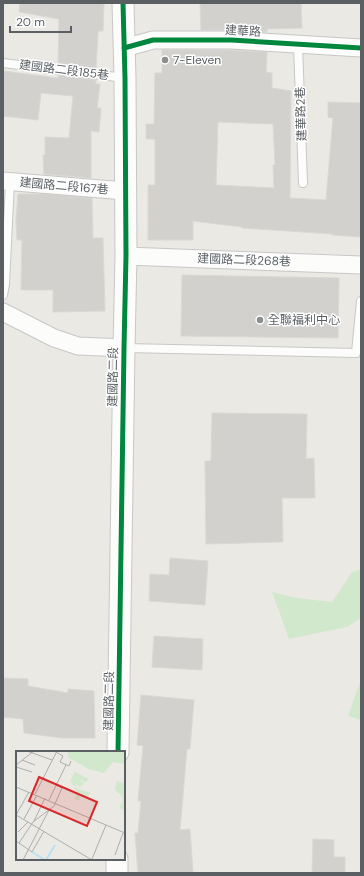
<svg xmlns="http://www.w3.org/2000/svg" width="364" height="876" font-family="'DM Sans','Noto Sans TC',sans-serif">
<rect width="100%" height="100%" fill="#ebe9e4"/>
<!-- green -->
<path fill="#d2e8cd" d="M 361,569 L 361,618 L 347,627 L 289,639 L 272,592 L 297,598 L 332,602 L 352,572 Z
M 361,679 L 361,720 L 348,716 Z"/>
<!-- building -->
<path fill="#d2d1ce" stroke="#dad8d4" fill-rule="evenodd" d="M 20,3 L 104,3 L 103,31 L 98,31 L 96,69 L 58,64 L 59,19 L 19,12 Z
M 200,3 L 301,3 L 302,28 L 267,29 L 267,32 L 231,30 L 201,30 Z
M 162,50 L 231,50 L 267,52 L 266,72 L 272,73 L 272,88 L 291,91 L 290,198 L 326,200 L 333,118 L 328,117 L 328,102 L 361,103 L 361,237 L 332,235 L 332,234 L 242,228 L 242,227 L 193,221 L 193,240 L 148,240 L 148,185 L 155,185 L 155,139 L 146,139 L 146,124 L 154,124 L 155,73 L 162,73 ZM 218,122 L 273,124 L 275,165 L 273,165 L 274,188 L 216,185 Z
M 3,71 L 58,78 L 58,75 L 96,80 L 96,84 L 100,84 L 97,108 L 101,108 L 99,132 L 91,131 L 91,178 L 44,174 L 43,155 L 45,155 L 45,137 L 69,138 L 73,96 L 41,93 L 38,120 L 3,116 Z
M 18,194 L 44,194 L 92,198 L 93,238 L 103,238 L 105,311 L 53,312 L 53,290 L 21,290 L 22,240 L 17,240 L 16,221 Z
M 182,275 L 339,278 L 338,338 L 181,336 Z
M 212,413 L 307,414 L 306,459 L 314,458 L 315,498 L 282,498 L 283,542 L 206,544 L 205,461 L 211,461 Z
M 170,558 L 208,561 L 205,605 L 149,601 L 150,574 L 169,575 Z
M 154,636 L 203,639 L 202,670 L 152,667 Z
M 3,678 L 28,679 L 28,686 L 68,693 L 68,689 L 94,691 L 95,738 L 62,738 L 24,733 L 23,719 L 3,717 Z
M 141,695 L 194,700 L 190,749 L 187,749 L 180,830 L 190,829 L 193,873 L 138,873 L 135,833 L 138,833 L 141,801 L 138,801 L 143,746 L 137,745 Z
M 313,839 L 334,840 L 334,857 L 345,857 L 345,873 L 312,873 Z"/>
<g fill="none" stroke-linecap="round" stroke-linejoin="round">
<!-- service casing -->
<g stroke="#c7c7c7" stroke-width="10">
<path id="service" d="M 298,45 L 303,183
M 3,63 L 125,78
M 3,295 L 5,284 L 10,182
M 125,348 L 356,353 L 361,301"/>
</g>
<!-- minor casing -->
<g stroke="#c7c7c7" stroke-width="19">
<path id="minor" d="M 124,48 L 153,40 L 231,40 L 361,48
M 3,181 L 125,191
M 126,256 L 361,265
M 3,312 L 54,338 L 78,346 L 124,348"/>
</g>
<!-- tertiary casing -->
<g stroke="#c7c7c7" stroke-width="23">
<path id="tertiary" d="M 118,752 L 124,348 L 126,256 L 125,78 L 123,3
M 117,873 L 117,859"/>
</g>
<!-- service -->
<use href="#service" stroke="#fcfcfb" stroke-width="8"/>
<!-- minor -->
<use href="#minor" stroke="#fcfcfb" stroke-width="17"/>
<!-- tertiary -->
<use href="#tertiary" stroke="#fcfcfb" stroke-width="21"/>
<!-- cycleway casing -->
<g stroke="#fff" stroke-width="8">
<path id="cycleway" d="M 124,48 L 153,40 L 231,40 L 361,48
M 118,752 L 124,348 L 126,256 L 125,78 L 123,3"/>
</g>
<!-- cycleway -->
<use href="#cycleway" stroke="#00873e" stroke-width="5"/>
</g>
<!-- markers -->
<g fill="#8c8f90" stroke="#fff" stroke-width="1.5">
<circle cx="165" cy="60" r="4"/>
<circle cx="260" cy="320" r="4"/>
</g>
<g text-anchor="middle" stroke-width="3" stroke-linejoin="round" paint-order="stroke">
<!-- street labels -->
<g font-size="12" fill="#595f63" stroke="#fff">
<text transform="translate(243 31) rotate(3)" y="4">建華路</text>
<text transform="translate(64 70) rotate(7)" y="4">建國路二段185巷</text>
<text transform="translate(301 114) rotate(-92)" y="4">建華路2巷</text>
<text transform="translate(64 186) rotate(5)" y="4">建國路二段167巷</text>
<text transform="translate(244 260) rotate(2)" y="4">建國路二段268巷</text>
<text transform="translate(113 377) rotate(-89)" y="4">建國路二段</text>
<text transform="translate(109 701) rotate(-89)" y="4">建國路二段</text>
</g>
<!-- poi labels -->
<g font-size="12" fill="#595f63" stroke="#fff" text-anchor="start">
<text x="173" y="64">7-Eleven</text>
<text x="268" y="324">全聯福利中心</text>
</g>
</g>
<!-- overview -->
<g transform="translate(16 751)">
<rect width="109" height="109" fill="#ebe9e4"/>
<path d="M 51,0 L 109,0 L 109,13 L 97,11 L 88,22 L 73,18 L 53,7 ZM 59,21 L 73,28 L 69,32 L 66,29 L 63,29 L 68,32 L 64,36 L 60,33 L 60,36 L 58,35 L 54,30 ZM 101,30 L 109,33 L 109,59 L 103,57 L 107,50 L 106,45 L 99,39 ZM 54,33 L 57,36 L 75,42 L 70,47 L 64,42 L 63,49 L 59,49 L 61,40 Z" fill="#d2e8cd"/>
<path fill="none" stroke="#b6e1f7" stroke-width="2" d="M 16,101 L 29,109M 30,109 L 39,94"/>
<path fill="none" stroke="#adaeac" stroke-width="1" d="M 11,0 L 36,9M 40,1 L 47,5 L 44,11 L 53,15 L 55,10M 6,9 L 19,14M 0,14 L 18,0M 0,16 L 16,21M 0,36 L 109,82M 19,43 L 41,0M 33,49 L 50,14M 0,64 L 76,109M 0,64 L 13,41M 8,68 L 21,44M 18,70 L 29,47M 2,81 L 12,71M 0,90 L 16,101 L 28,80M 3,92 L 17,71 L 38,55 L 46,37 L 40,34M 99,104 L 107,82M 76,108 L 90,74M 7,109 L 33,59 L 25,55"/>
<path fill="#d62828" fill-opacity="0.15" stroke="#d62828" stroke-width="2" d="M 23,26 L 81,51 L 71,75 L 13,50 Z"/>
<rect width="109" height="109" fill="none" stroke="#595f63" stroke-width="2"/>
</g>
<!-- border -->
<rect width="364" height="876" fill="none" stroke="#595f63" stroke-width="8"/>
<!-- scale -->
<path d="M10 26v6h61v-6" fill="none" stroke="#595f63" stroke-width="2"/>
<text x="16" y="26" font-size="12" fill="#595f63" stroke="#ffffff" stroke-width="3" paint-order="stroke">20 m</text>
</svg>
